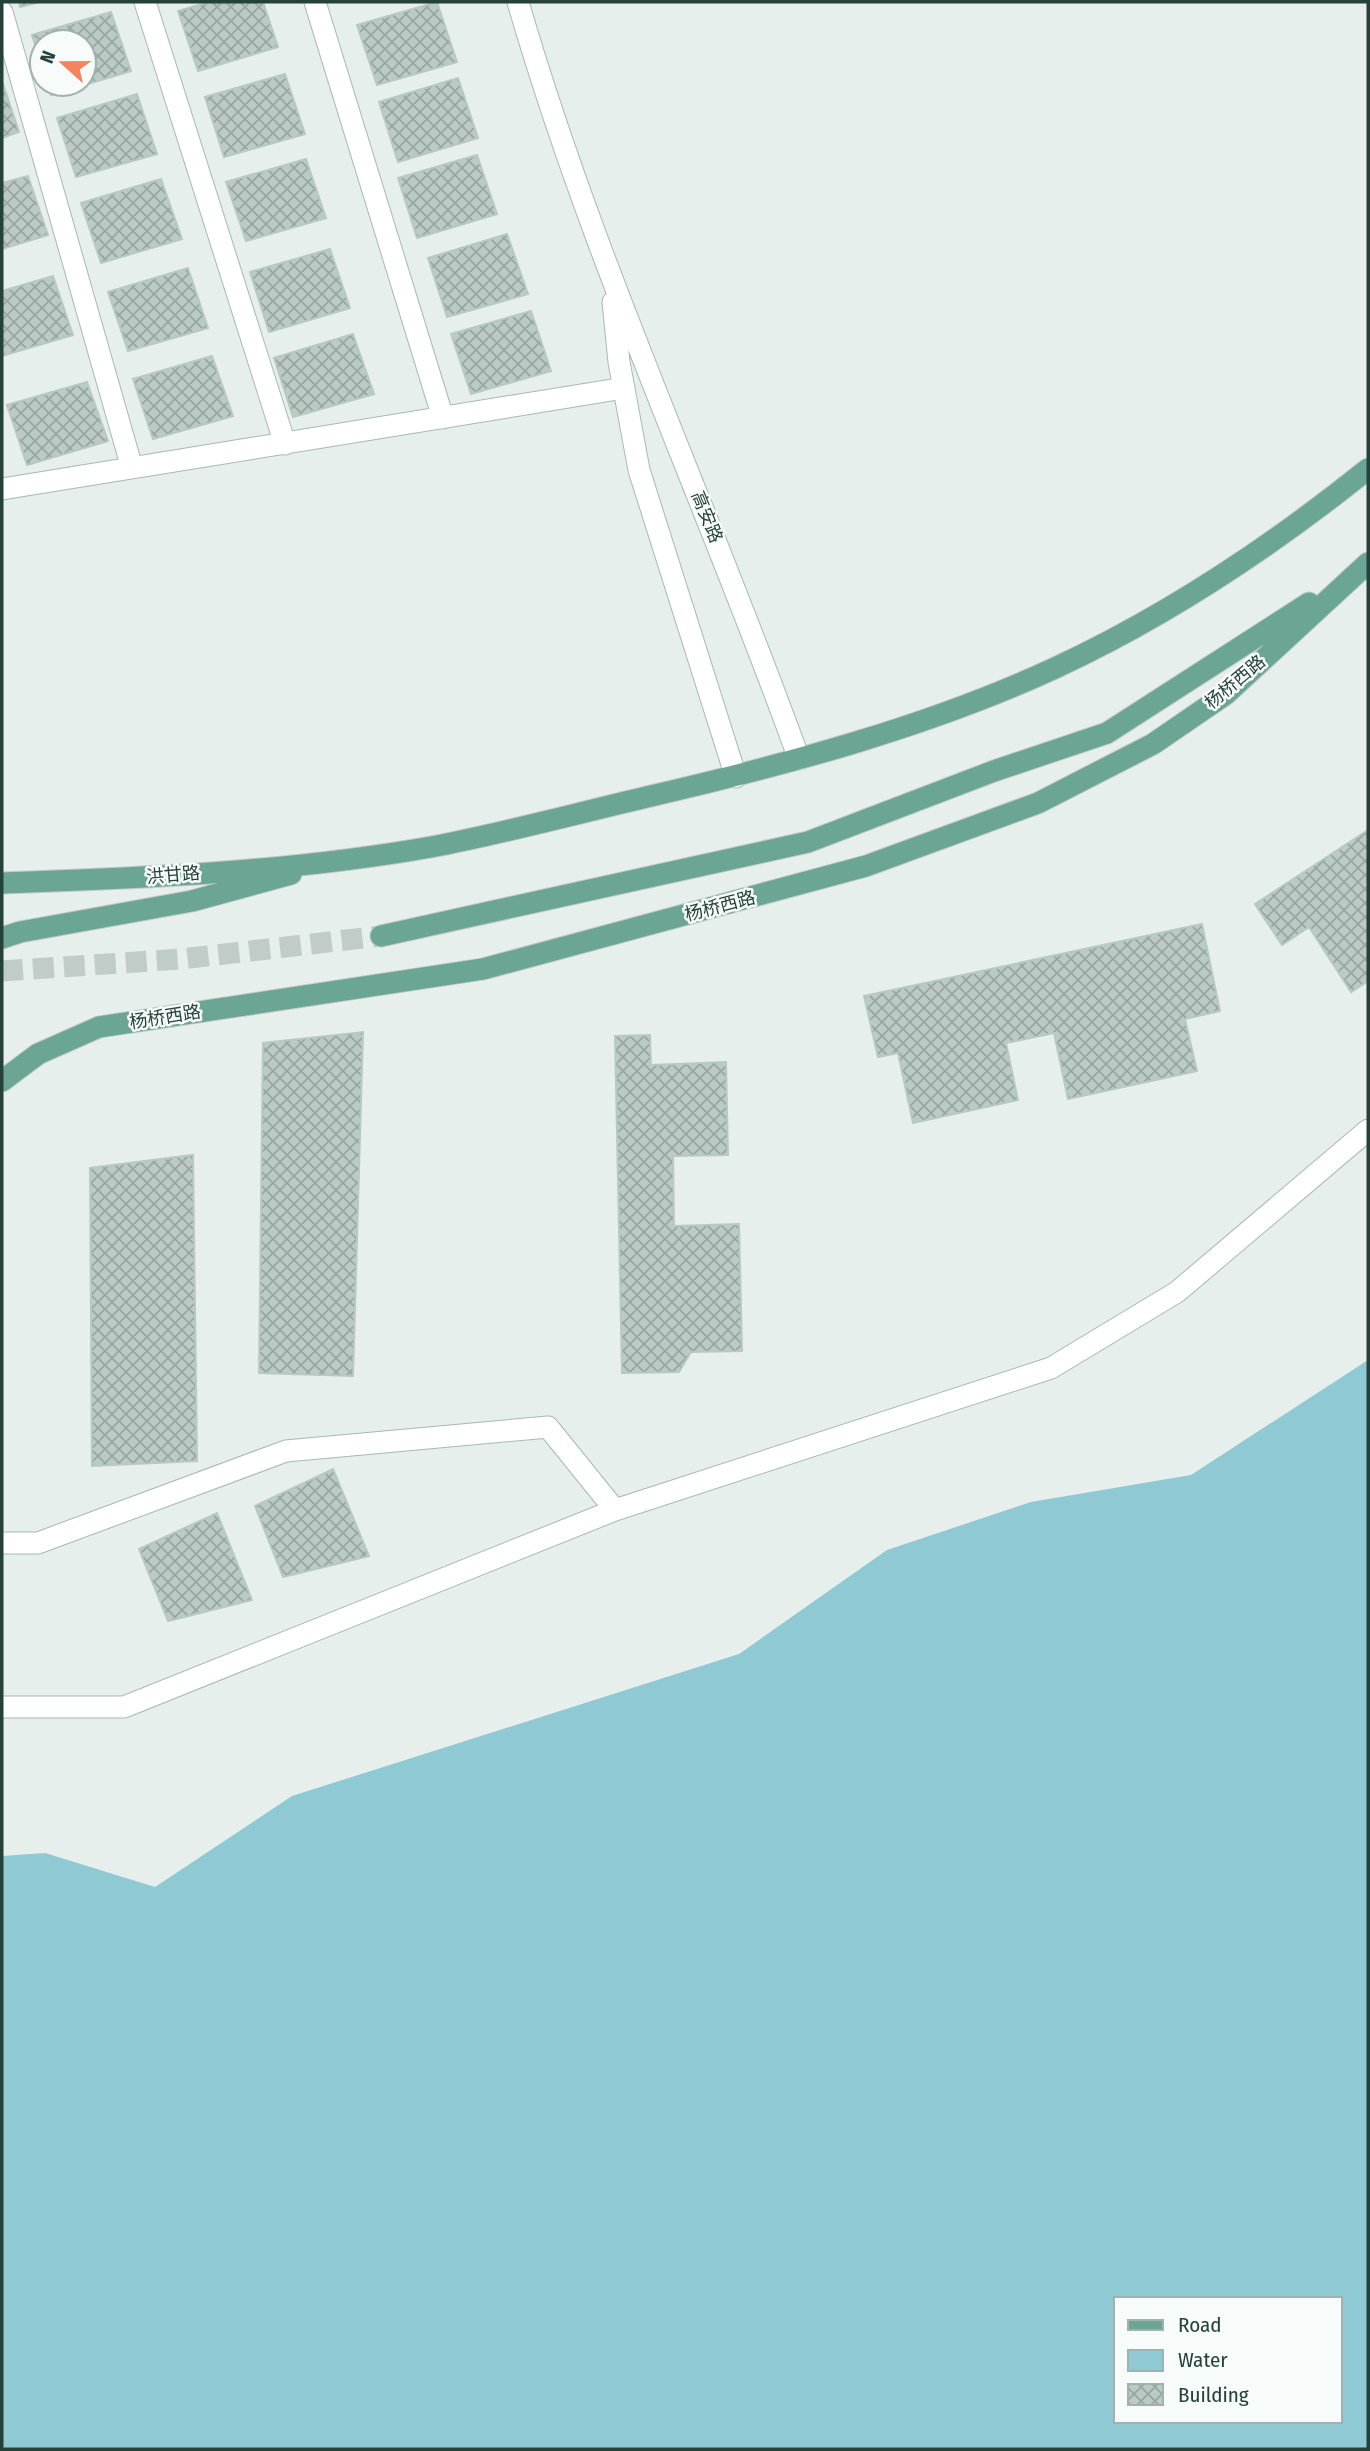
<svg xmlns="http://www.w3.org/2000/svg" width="1370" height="2451" font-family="'Fira Sans Condensed','Noto Sans SC',sans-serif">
<defs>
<pattern id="building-cross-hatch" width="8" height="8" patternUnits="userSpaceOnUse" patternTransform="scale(1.75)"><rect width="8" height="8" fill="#bbcac4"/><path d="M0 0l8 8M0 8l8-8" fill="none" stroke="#98a6a0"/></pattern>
</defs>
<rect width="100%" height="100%" fill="#e6efeb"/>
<!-- water -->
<path fill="#8ec9d4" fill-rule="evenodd" d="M 1368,1360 L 1368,2449 L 2,2449 L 2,1856 L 45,1853 L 155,1887 L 292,1796 L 739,1654 L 887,1550 L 1031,1502 L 1191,1475 ZM 1116,2299 L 1340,2299 L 1340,2421 L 1116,2421 Z"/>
<!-- building -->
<path fill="url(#building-cross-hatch)" stroke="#b8c9c2" stroke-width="2" d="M 19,2 L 40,2 L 20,7 Z
M 209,2 L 263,2 L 278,47 L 198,71 L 178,11 Z
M 437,2 L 457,62 L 377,85 L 357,25 Z
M 111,12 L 131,71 L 51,95 L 47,84 L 84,84 L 84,42 L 42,42 L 42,67 L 32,35 Z
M 285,74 L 305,134 L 224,157 L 205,97 Z
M 458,78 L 478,138 L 398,162 L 379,102 Z
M 2,81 L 19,132 L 2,138 Z
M 137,94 L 157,154 L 76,177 L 57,118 Z
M 477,155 L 497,214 L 417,238 L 398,178 Z
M 306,159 L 326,218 L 246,241 L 226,182 Z
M 28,176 L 48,235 L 2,249 L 2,183 Z
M 161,179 L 182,239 L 101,263 L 81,203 Z
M 507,234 L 528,294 L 447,317 L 428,258 Z
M 330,249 L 350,308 L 269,332 L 250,272 Z
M 188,268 L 208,328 L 128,351 L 108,292 Z
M 53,276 L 73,335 L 2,356 L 2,291 Z
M 531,311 L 551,371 L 471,394 L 451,334 Z
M 353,334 L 374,394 L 293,417 L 274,358 Z
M 212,356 L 233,416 L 153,439 L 133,379 Z
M 87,382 L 108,441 L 27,465 L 7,405 Z
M 1368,830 L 1368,981 L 1351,992 L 1309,927 L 1282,945 L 1255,904 Z
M 1202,924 L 1220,1011 L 1185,1019 L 1197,1071 L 1068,1099 L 1054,1033 L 1006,1043 L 1018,1100 L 913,1123 L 898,1053 L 878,1057 L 864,996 Z
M 363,1032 L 353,1376 L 259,1373 L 263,1043 Z
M 650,1035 L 651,1065 L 726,1062 L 728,1155 L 673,1156 L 674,1226 L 739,1224 L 742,1351 L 691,1352 L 679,1372 L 622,1373 L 615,1036 Z
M 193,1155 L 197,1461 L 92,1466 L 90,1168 Z
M 333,1469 L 369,1556 L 283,1577 L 255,1506 Z
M 217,1513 L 252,1600 L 168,1621 L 139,1549 Z"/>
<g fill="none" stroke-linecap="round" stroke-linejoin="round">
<!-- major-tunnel -->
<path stroke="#bfccc8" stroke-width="21" stroke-dasharray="21 10" stroke-linecap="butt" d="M 2,971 L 181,959 L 381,936"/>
<!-- minor casing -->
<g stroke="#a8b8b2" stroke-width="23">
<path id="minor" d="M 145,2 L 285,444
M 315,2 L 443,418
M 518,2 C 593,261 708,506 799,759
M 2,12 L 132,468
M 613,302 L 619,362 L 639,470 L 736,777
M 2,489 L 624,388
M 2,1543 L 38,1543 L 286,1451 L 548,1427 L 615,1510
M 2,1707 L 124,1707 L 615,1510 L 1051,1368 L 1177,1292 L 1368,1130"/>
</g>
<!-- major casing -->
<g stroke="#c2cac8" stroke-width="23">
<path id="major" d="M 2,883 C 144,878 290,872 431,847 C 505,833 578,813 651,796 C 785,765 930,726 1055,668 C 1167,616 1272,546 1368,469
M 381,936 L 808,842 L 994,771 L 1107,733 L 1309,603
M 2,938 L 20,932 L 192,901 L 291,874
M 2,1081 L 38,1054 L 99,1027 L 483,969 L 866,866 L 1038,803 L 1153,744 L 1226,694 L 1368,563"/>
</g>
<!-- minor -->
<use href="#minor" stroke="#fff" stroke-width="21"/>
<!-- major -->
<use href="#major" stroke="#6aa596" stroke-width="21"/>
</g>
<g text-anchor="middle" stroke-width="5" stroke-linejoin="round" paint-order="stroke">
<!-- street labels -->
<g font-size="18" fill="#24423a" stroke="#f7fbf9">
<text transform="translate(707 517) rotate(68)" y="6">高安路</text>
<text transform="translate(1235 682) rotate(-40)" y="6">杨桥西路</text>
<text transform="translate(173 875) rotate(-5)" y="6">洪甘路</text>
<text transform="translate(720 906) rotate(-15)" y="6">杨桥西路</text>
<text transform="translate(165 1017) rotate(-9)" y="6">杨桥西路</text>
</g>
</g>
<!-- border -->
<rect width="1370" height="2451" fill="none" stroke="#24423a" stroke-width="7"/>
<!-- legend -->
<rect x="1114" y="2297" width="228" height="126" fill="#f7fbf9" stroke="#a3b1ad" stroke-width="2"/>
<rect x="1128" y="2320" width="35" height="10" fill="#6aa596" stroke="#a3b1ad" stroke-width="2"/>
<text x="1178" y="2332" font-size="21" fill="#24423a">Road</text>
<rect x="1128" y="2350" width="35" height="21" fill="#8ec9d4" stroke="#a3b1ad" stroke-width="2"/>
<text x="1178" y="2367" font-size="21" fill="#24423a">Water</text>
<rect x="1128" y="2384" width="35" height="21" fill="url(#building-cross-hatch)" stroke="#a3b1ad" stroke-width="2"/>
<text x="1178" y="2402" font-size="21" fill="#24423a">Building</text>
<!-- north arrow -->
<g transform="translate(63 63) rotate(291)"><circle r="33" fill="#f7fbf9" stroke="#a3b1ad" stroke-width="2"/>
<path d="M0-5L12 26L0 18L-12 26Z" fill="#f4845f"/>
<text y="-10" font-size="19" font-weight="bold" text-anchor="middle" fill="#24423a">N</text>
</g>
</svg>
